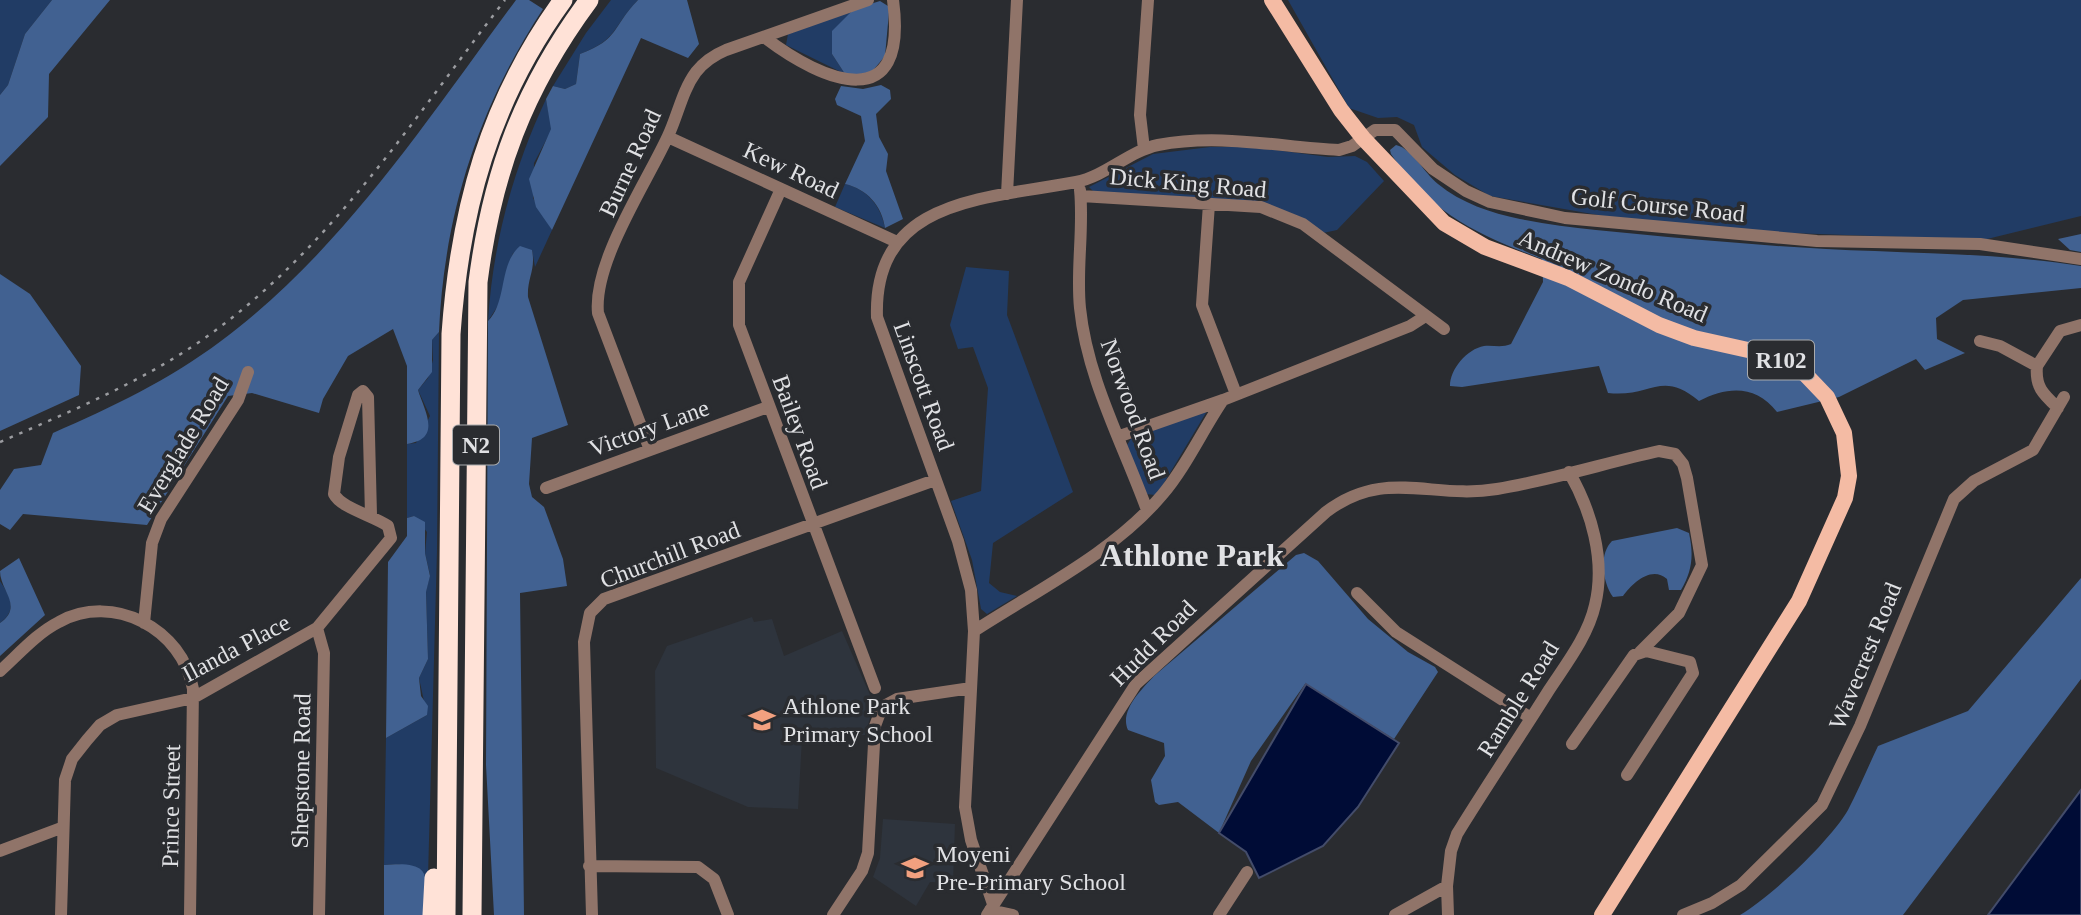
<svg xmlns="http://www.w3.org/2000/svg" width="2081" height="915" font-family="Georgia,serif">
<rect width="100%" height="100%" fill="#2a2c30"/>
<!-- built -->
<path fill="#2e343d" d="M 752,617 L 754,622 L 772,619 L 784,656 L 842,631 L 874,704 L 865,735 L 802,739 L 798,809 L 748,807 L 656,768 L 655,671 L 667,646 Z
M 883,819 L 955,824 L 953,883 L 930,882 L 916,906 L 873,877 L 880,858 Z"/>
<!-- green -->
<path fill="#213c65" d="M 0,0 L 52,0 L 25,34 L 8,85 L 0,95 Z
M 611,0 L 638,0 C 611,28 619,39 580,54 L 576,84 L 565,89 L 553,86 L 586,33 Z
M 1288,0 L 2081,0 L 2081,216 L 1983,240 L 1763,232 L 1615,218 L 1490,196 L 1455,175 L 1422,147 L 1414,125 L 1397,117 L 1378,118 L 1349,108 Z
M 854,9 L 832,54 L 845,74 L 786,45 L 788,34 Z
M 546,99 L 552,129 L 534,163 L 533,198 L 552,230 L 535,267 L 532,250 L 513,253 L 499,304 L 488,321 C 493,242 513,170 546,99 Z
M 1210,147 L 1252,147 L 1328,157 L 1355,156 L 1367,162 L 1384,181 L 1337,230 L 1323,233 L 1289,212 L 1094,192 L 1089,187 L 1153,154 Z
M 845,184 C 867,189 881,206 885,228 L 835,207 Z
M 966,267 L 1009,271 L 1007,315 L 1073,492 L 993,543 L 989,583 L 1000,592 L 1017,596 L 987,614 L 981,609 L 972,560 L 951,501 L 981,491 L 988,388 L 973,347 L 958,349 L 950,325 Z
M 439,332 L 437,550 L 428,877 L 399,864 L 384,865 L 386,738 L 427,715 L 419,678 L 428,659 L 426,591 L 430,575 L 425,553 L 427,532 L 414,516 L 407,518 L 407,444 L 416,443 L 430,416 L 418,390 L 428,378 L 433,360 L 432,340 Z
M 1207,411 L 1161,488 L 1155,495 L 1146,494 L 1127,445 L 1132,437 Z
M 0,581 C 10,596 18,610 0,623 Z"/>
<!-- forest -->
<path fill="#416191" d="M 52,0 L 110,0 L 49,74 L 48,117 L 0,166 L 0,95 L 8,85 L 25,34 Z
M 516,0 L 529,0 L 543,9 C 478,108 444,215 439,332 L 432,340 L 432,372 L 418,390 C 424,410 443,439 407,444 L 407,366 L 393,329 L 348,356 L 323,399 L 319,413 L 252,393 L 228,396 L 147,525 L 23,514 L 10,530 L 0,524 L 0,490 L 14,469 L 41,465 L 53,433 C 112,407 169,380 221,341 C 342,251 427,120 516,0 Z
M 638,0 L 687,0 L 699,44 L 688,58 L 641,38 L 552,230 L 536,207 L 529,179 L 551,129 L 546,99 L 553,86 L 565,89 L 576,84 L 580,54 C 620,39 611,28 638,0 Z
M 880,1 L 888,6 L 889,12 L 885,56 L 870,74 L 845,74 L 832,54 L 832,31 L 854,9 Z
M 881,85 L 890,90 L 891,99 L 876,114 L 879,137 L 888,154 L 886,171 L 903,219 L 885,228 C 882,206 867,189 845,184 L 865,141 L 861,116 L 837,105 L 835,99 L 841,86 L 863,89 Z
M 1396,145 C 1413,149 1424,173 1438,184 C 1461,203 1491,213 1520,219 C 1569,229 1619,232 1668,237 C 1737,243 1805,249 1875,251 C 1944,254 2012,255 2081,266 L 2081,288 L 1963,300 L 1936,318 L 1937,339 L 1965,353 L 1925,370 L 1916,359 L 1839,397 L 1777,412 C 1756,385 1728,386 1699,401 C 1661,369 1651,398 1608,393 L 1599,366 L 1462,387 L 1450,386 C 1450,369 1467,349 1484,346 C 1493,345 1502,348 1511,344 L 1543,282 L 1542,259 C 1478,235 1430,213 1391,154 L 1390,150 Z
M 2081,234 L 2081,252 L 2070,250 L 2058,239 Z
M 520,246 L 532,250 C 536,270 527,278 528,297 L 568,425 L 532,438 L 529,484 L 532,497 L 544,507 L 563,559 L 567,586 L 520,593 L 524,915 L 494,915 L 486,765 L 488,321 C 508,300 498,265 520,246 Z
M 0,274 L 30,294 L 81,366 L 79,395 L 0,431 Z
M 414,516 L 425,522 L 425,553 L 430,576 L 426,592 L 428,659 L 419,678 L 421,696 L 428,706 L 427,715 L 386,738 L 388,562 L 407,536 L 407,518 Z
M 1677,528 L 1689,533 C 1694,556 1692,571 1681,590 L 1669,590 L 1667,579 C 1651,565 1632,584 1623,596 L 1613,597 C 1603,583 1598,555 1612,541 Z
M 1304,553 L 1318,561 L 1368,619 L 1408,652 L 1435,667 L 1438,672 L 1394,739 L 1305,684 L 1251,761 L 1219,833 L 1178,802 L 1159,805 L 1155,802 L 1151,780 L 1165,756 L 1164,743 L 1128,730 C 1119,711 1142,689 1154,676 L 1296,555 Z
M 19,558 L 45,615 L 0,656 L 0,623 C 24,606 0,591 0,571 Z
M 2081,578 L 2081,679 L 1903,915 L 1740,915 C 1771,897 1830,841 1848,810 C 1859,789 1868,767 1878,746 L 1968,711 Z
M 384,865 C 432,861 428,874 425,915 L 384,915 Z"/>
<!-- water -->
<path fill="#000c36" stroke="#434c6a" stroke-width="2" d="M 1306,684 L 1399,743 L 1358,807 L 1323,846 L 1259,878 L 1246,852 L 1219,833 Z
M 2081,790 L 2081,915 L 1988,915 Z"/>
<g fill="none" stroke-linecap="round" stroke-linejoin="round">
<!-- minor -->
<path stroke="#907469" stroke-width="12" d="M 764,37 C 824,83 909,117 893,0
M 668,137 L 897,242
M 1144,149 L 1140,115 L 1148,0
M 781,189 L 739,282 L 739,325 L 875,688
M 1080,190 C 1084,229 1076,269 1080,308 C 1087,378 1123,444 1147,510
M 1007,194 L 1017,0
M 1081,196 L 1261,207 L 1303,224 L 1444,329
M 1209,204 L 1202,305 L 1236,394
M 1980,341 L 2000,346 L 2037,366 C 2035,387 2043,394 2058,408
M 2037,366 L 2060,331 L 2081,325
M 1120,436 L 1223,400 L 1410,326 L 1424,317
M 650,450 L 598,313 C 593,262 646,184 668,136 C 678,115 682,91 696,72 C 704,62 714,55 726,50 L 868,0
M 546,488 L 768,407
M 1357,593 L 1396,632 L 1531,718
M 144,623 L 152,543 L 161,519 L 238,400 L 248,372
M 317,628 L 324,653 L 319,915
M 974,631 C 1037,590 1113,553 1162,495 C 1186,467 1202,431 1223,400
M 0,671 C 18,655 37,633 59,622 C 113,592 183,629 193,689 L 190,915
M 1572,744 L 1634,655 L 1646,651 L 1690,662 L 1693,673 L 1627,775
M 0,851 L 61,828
M 589,866 L 698,867 L 714,879 L 728,915
M 1447,886 L 1448,915
M 993,904 L 971,840 L 965,807 L 974,631 L 971,590 L 958,541 L 877,317 C 873,197 988,199 1076,182 C 1106,176 1129,151 1158,145 C 1219,133 1279,147 1339,150 L 1352,146 L 1375,130 L 1395,130 L 1433,169 L 1466,191 L 1490,202 L 1565,218 L 1817,241 L 1980,244 L 2081,259
M 990,910 L 1013,915
M 61,915 L 65,780 L 72,759 L 87,740 L 100,725 L 117,715 L 193,698 L 317,628 L 391,538 L 388,526 C 374,516 341,508 334,494 L 339,457 L 358,395 L 363,391 L 368,397 L 371,515
M 592,915 L 584,642 L 590,613 L 604,599 L 935,480
M 833,915 L 862,871 L 868,853 L 875,726 L 882,707 L 897,699 L 971,688
M 987,915 L 1136,684 L 1326,512 C 1385,467 1432,500 1497,489 C 1551,480 1605,463 1659,451 L 1675,454 L 1683,464 L 1687,478 L 1702,565 L 1679,613 L 1640,652
M 1219,915 L 1247,872
M 1395,915 L 1447,886 L 1451,851 L 1457,834 C 1487,785 1519,738 1549,690 C 1566,664 1588,636 1595,605 C 1606,560 1591,510 1569,472
M 1683,915 L 1712,903 L 1741,885 L 1822,805 L 1860,726 L 1954,499 L 1974,481 L 2033,450 L 2064,397"/>
<!-- major -->
<path stroke="#f4bba4" stroke-width="16" d="M 1272,0 L 1341,110 L 1363,138 L 1444,223 L 1485,247 L 1568,278 L 1659,325 L 1694,338 L 1766,354 L 1787,362 L 1805,374 L 1827,397 L 1844,433 L 1849,476 L 1845,498 L 1799,601 L 1602,915"/>
<!-- highway -->
<path stroke="#ffe2d7" stroke-width="19" d="M 432,915 L 434,878
M 446,915 L 451,334 C 460,209 489,102 563,0
M 472,915 L 478,282 C 492,173 523,89 589,0"/>
<!-- rail -->
<path stroke="#9b9ca0" stroke-width="2.5" stroke-dasharray="3.5 7" stroke-linecap="butt" d="M 0,442 C 76,409 154,377 220,327 C 337,239 417,114 505,0"/>
</g>
<!-- icons -->
<defs>
<g id="school-bare" transform="scale(2.1)"><path d="M0-5L7-2L0 1L-7-2ZM-4 1L0 2.5L4 1V4Q0 6-4 4Z" fill="#f2a07f" stroke="#2a2c30" stroke-width="2.5" paint-order="stroke"/></g>
</defs>
<g fill-rule="evenodd">
<use href="#school-bare" x="762" y="720"/>
<use href="#school-bare" x="915" y="868"/>
</g>
<g text-anchor="middle" stroke-width="7" stroke-linejoin="round" paint-order="stroke">
<!-- shield labels -->
<g fill="#2a2c30" stroke="#a9abae" stroke-width="2">
<rect x="1748" y="340.5" width="66" height="39" rx="5"/>
<rect x="453" y="425.5" width="46" height="39" rx="5"/>
</g>
<g font-size="23" font-weight="bold" fill="#e0e1e4">
<text x="1781" y="368">R102</text>
<text x="476" y="453">N2</text>
</g>
<!-- street labels -->
<g font-size="24" fill="#e0e1e4" stroke="#2a2c30">
<text transform="translate(630 163) rotate(-65)" y="8">Burne Road</text>
<text transform="translate(791 170) rotate(25)" y="8">Kew Road</text>
<text transform="translate(1188 183) rotate(5)" y="8">Dick King Road</text>
<text transform="translate(1658 205) rotate(6)" y="8">Golf Course Road</text>
<text transform="translate(1613 276) rotate(23)" y="8">Andrew Zondo Road</text>
<text transform="translate(924 386) rotate(70)" y="8">Linscott Road</text>
<text transform="translate(1133 409) rotate(70)" y="8">Norwood Road</text>
<text transform="translate(649 428) rotate(-20)" y="8">Victory Lane</text>
<text transform="translate(800 432) rotate(70)" y="8">Bailey Road</text>
<text transform="translate(183 445) rotate(-59)" y="8">Everglade Road</text>
<text transform="translate(670 555) rotate(-21)" y="8">Churchill Road</text>
<text transform="translate(1153 643) rotate(-45)" y="8">Hudd Road</text>
<text transform="translate(236 648) rotate(-28)" y="8">Ilanda Place</text>
<text transform="translate(1865 656) rotate(-68)" y="8">Wavecrest Road</text>
<text transform="translate(1518 699) rotate(-58)" y="8">Ramble Road</text>
<text transform="translate(301 771) rotate(-89)" y="8">Shepstone Road</text>
<text transform="translate(171 806) rotate(-89)" y="8">Prince Street</text>
</g>
<!-- poi labels -->
<g font-size="24" fill="#e0e1e4" stroke="#2a2c30" text-anchor="start">
<text x="783" y="714">Athlone Park<tspan x="783" dy="28">Primary School</tspan></text>
<text x="936" y="862">Moyeni<tspan x="936" dy="28">Pre-Primary School</tspan></text>
</g>
<!-- district labels -->
<g font-size="32" font-weight="bold" fill="#e0e1e4" stroke="#2a2c30">
<text x="1192" y="566">Athlone Park</text>
</g>
</g>
</svg>
